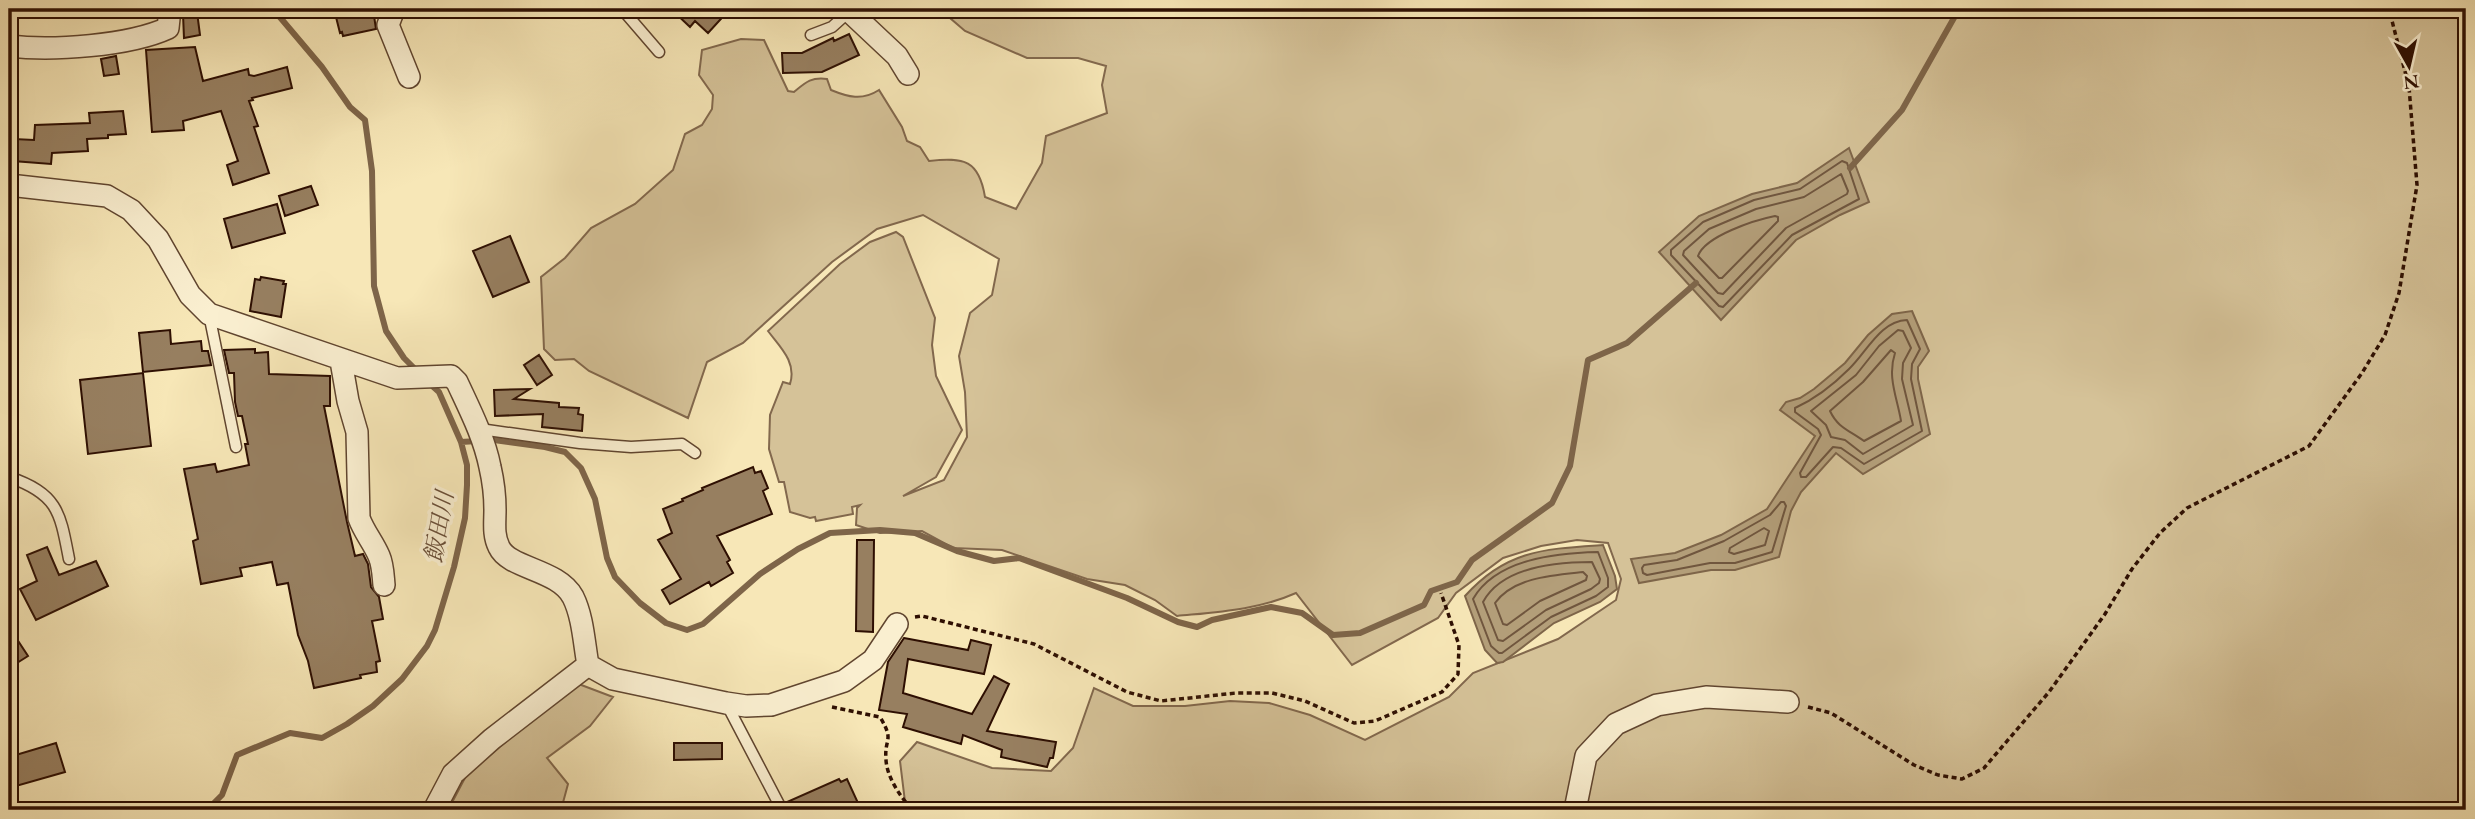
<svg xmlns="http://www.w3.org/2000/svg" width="2475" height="819" font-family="'EB Garamond','Noto Serif JP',serif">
<rect width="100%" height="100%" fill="#f7e7b7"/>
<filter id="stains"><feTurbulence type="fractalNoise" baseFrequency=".00286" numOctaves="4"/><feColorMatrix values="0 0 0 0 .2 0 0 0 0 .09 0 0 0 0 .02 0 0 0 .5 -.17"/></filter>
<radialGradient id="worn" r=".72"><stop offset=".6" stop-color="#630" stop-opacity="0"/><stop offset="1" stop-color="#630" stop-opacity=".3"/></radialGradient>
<!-- green -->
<path fill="#d5c298" stroke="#82684d" stroke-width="2" d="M 945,9 L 2466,9 L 2466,810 L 906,810 L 900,761 L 917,742 L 992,768 L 1051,771 L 1073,748 L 1094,688 L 1133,706 L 1185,706 L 1230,701 L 1269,703 L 1310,715 L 1365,740 L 1449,697 L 1473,673 L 1558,639 L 1616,600 L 1621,579 L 1608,543 L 1577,540 L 1541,546 L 1503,558 L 1456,593 L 1438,618 L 1352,665 L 1296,593 C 1258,610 1217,612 1177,616 L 1155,600 L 1125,585 L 1087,579 L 1002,550 L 953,548 L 922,531 L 880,533 L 856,525 L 857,508 L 860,505 L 852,507 L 853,514 L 816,521 L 815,517 L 810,518 L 790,512 L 784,482 L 779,482 L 769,449 L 770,415 L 783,382 L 790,384 C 797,362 780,347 768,331 L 840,264 L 870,242 L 896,232 L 903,237 L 935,318 L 932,345 L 936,376 L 962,430 L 936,477 L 903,496 L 944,480 L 967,437 L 965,392 L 959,356 L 970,313 L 992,295 L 999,259 L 923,215 L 877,229 L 832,262 L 743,343 L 707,362 L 688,418 L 589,371 L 574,359 L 555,360 L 544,349 L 541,277 L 565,258 L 591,228 L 635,204 L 673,170 L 685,134 L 702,125 L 712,109 L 713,95 L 699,75 L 702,50 L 741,39 L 764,40 L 788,91 L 794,92 C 806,82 811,77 827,79 L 831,90 C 848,97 862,101 879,90 L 902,127 L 907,141 L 920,147 L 929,161 C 964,157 979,160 985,197 L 1016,209 L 1042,163 L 1046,136 L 1107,113 L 1102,85 L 1106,66 L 1078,58 L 1027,58 L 965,31 L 950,18 Z
M 576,683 L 613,697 L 590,726 L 547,758 L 568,784 L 561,810 L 448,810 L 467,774 Z"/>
<!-- water -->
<path fill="#b39e79" stroke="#7e6549" stroke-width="2" d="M 1849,148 L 1869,202 L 1840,215 L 1796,240 L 1721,320 L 1659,252 L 1699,216 L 1752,194 L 1797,183 Z
M 1912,311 L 1929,351 L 1918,367 L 1918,379 L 1930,434 L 1863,474 L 1836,453 L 1801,492 L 1791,511 L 1779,557 L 1735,570 L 1711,570 L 1639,583 L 1631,559 L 1675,553 L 1721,535 L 1767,509 L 1815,436 L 1780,410 L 1786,402 L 1800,398 L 1814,389 L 1845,363 L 1868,335 L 1892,314 Z
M 1603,545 L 1615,576 L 1617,589 L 1600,602 L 1554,623 L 1503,662 L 1497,663 L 1485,650 L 1465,596 C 1506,550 1544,549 1603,545 Z"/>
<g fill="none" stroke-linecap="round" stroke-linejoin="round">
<!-- shore -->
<path stroke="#70563e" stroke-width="2" d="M 1842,161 L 1847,163 L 1859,199 L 1792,235 L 1723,307 L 1719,306 L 1671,255 L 1671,250 L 1703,222 L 1754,200 L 1800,189 Z
M 1841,174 L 1848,191 L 1847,194 L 1786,228 L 1723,294 L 1718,293 L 1683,255 L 1684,251 L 1709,229 L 1756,209 L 1804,197 Z
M 1775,216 L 1778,217 L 1778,221 L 1722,278 L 1719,278 L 1698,256 C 1705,236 1755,220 1775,216 Z
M 1907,320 L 1920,349 L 1912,364 L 1911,379 L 1922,431 L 1864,464 L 1841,448 L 1833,447 L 1806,477 L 1801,477 L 1800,473 L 1821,435 L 1818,429 L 1795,412 L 1795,408 C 1815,399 1833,385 1849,369 C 1867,352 1880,321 1907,320 Z
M 1898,330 L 1903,331 L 1911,348 L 1903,363 L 1902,379 L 1913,425 L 1863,454 L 1845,440 L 1831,437 L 1826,425 L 1811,411 L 1856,375 L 1879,346 Z
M 1891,350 L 1895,353 C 1887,377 1897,397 1901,421 L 1864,441 C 1849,430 1838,428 1830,411 L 1863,382 Z
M 1781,502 L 1784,502 L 1786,506 L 1772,552 L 1735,563 L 1710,563 L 1647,575 L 1643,573 L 1642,568 L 1644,565 L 1677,560 L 1724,541 L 1770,515 Z
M 1764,528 L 1769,531 L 1765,545 L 1734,554 L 1729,552 L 1730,548 Z
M 1598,552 L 1608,578 L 1608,587 L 1596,596 L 1551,617 L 1502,653 L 1499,653 L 1491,646 L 1473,599 C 1496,559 1556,553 1598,552 Z
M 1592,562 L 1600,579 L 1599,583 L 1591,589 L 1546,610 L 1503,641 L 1498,640 L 1483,602 C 1502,567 1557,562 1592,562 Z
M 1583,572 L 1587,576 L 1586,580 L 1540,601 L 1507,625 L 1503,624 L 1495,603 C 1514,577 1554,575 1583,572 Z"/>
<!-- stream -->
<path stroke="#7e6549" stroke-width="6" d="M 273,9 L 322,67 L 350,107 L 365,120 L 372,171 L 374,286 L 386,331 L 404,358 L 419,373
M 1850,168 L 1902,110 L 1959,9
M 461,442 L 494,440 L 545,447 L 565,452 L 581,468 L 595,499 L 607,558 L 615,577 L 640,603 L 666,623 L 687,630 L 703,624 L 760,574 L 798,549 L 830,533 L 880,530 L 915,533 L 957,551 L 994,561 L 1019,558 L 1127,598 L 1178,622 L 1197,627 L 1212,620 L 1271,607 L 1302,613 L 1333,635 L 1360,633 L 1424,605 L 1431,591 L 1457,582 L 1472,560 L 1552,503 L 1570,466 L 1588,360 L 1627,343 L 1696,283
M 207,810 L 222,795 L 237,755 L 290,733 L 322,738 L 347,724 L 373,706 L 402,679 L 427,646 L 435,630 L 454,567 L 465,518 L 467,485 L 467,465 L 461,442 L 439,392 L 429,383"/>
</g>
<!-- building -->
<path fill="#977f60" stroke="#2e0f02" stroke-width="2" d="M 334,9 L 373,9 L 376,29 L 343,36 L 342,32 L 340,33 Z
M 671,9 L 730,9 L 708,33 L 695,21 L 690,27 Z
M 197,12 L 200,35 L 184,38 L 183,14 Z
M 849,34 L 859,55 L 822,72 L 783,73 L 782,53 L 802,53 L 833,38 L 834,41 Z
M 195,47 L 203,81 L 248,69 L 249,75 L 254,76 L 287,67 L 292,88 L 252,98 L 253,100 L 249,101 L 258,126 L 254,127 L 269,173 L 233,185 L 227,165 L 238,161 L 221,111 L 183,121 L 184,130 L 152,132 L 146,50 Z
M 116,56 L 119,74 L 104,76 L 101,59 Z
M 123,111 L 126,134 L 108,135 L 108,138 L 87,139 L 88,151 L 52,153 L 51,164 L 13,161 L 14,139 L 34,140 L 35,125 L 90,123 L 89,113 Z
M 311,186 L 318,205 L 285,216 L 279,196 Z
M 277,204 L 285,233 L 232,248 L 224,219 Z
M 510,236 L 529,282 L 493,297 L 473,251 Z
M 261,277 L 284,281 L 283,284 L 286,284 L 281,317 L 250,311 L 255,279 L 260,280 Z
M 170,330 L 171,344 L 201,341 L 202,351 L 208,351 L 211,365 L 143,372 L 139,333 Z
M 255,349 L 255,353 L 268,352 L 269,374 L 330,376 L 330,406 L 324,406 L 347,522 L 355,556 L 363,554 L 368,564 L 371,587 L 379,597 L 383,619 L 372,621 L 380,661 L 376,662 L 377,672 L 360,675 L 361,678 L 314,688 L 308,661 L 298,635 L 288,583 L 277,585 L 272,562 L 240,568 L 242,576 L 201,584 L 193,541 L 198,539 L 184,469 L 215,464 L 217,472 L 249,465 L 245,444 L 248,444 L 242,416 L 238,416 L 235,402 L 234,373 L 229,373 L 224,350 Z
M 539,355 L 552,375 L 537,385 L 524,365 Z
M 143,373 L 151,446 L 88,454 L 80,380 Z
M 530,389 L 514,399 L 559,403 L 559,407 L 579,408 L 578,414 L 583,415 L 582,431 L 542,427 L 543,414 L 495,416 L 494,390 Z
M 753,467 L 755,473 L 761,471 L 768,488 L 763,491 L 772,514 L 717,536 L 730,560 L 727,562 L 733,573 L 711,586 L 709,582 L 670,604 L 662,590 L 681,579 L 658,540 L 672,533 L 663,509 L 683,501 L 682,499 L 703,490 L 702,488 Z
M 857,540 L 874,540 L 873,632 L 856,631 Z
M 47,547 L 59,575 L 96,561 L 108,586 L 36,620 L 20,589 L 37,581 L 27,555 Z
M 9,627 L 28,656 L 9,668 Z
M 904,638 L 968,650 L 971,640 L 991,645 L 984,674 L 908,659 L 903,693 L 972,714 L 994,676 L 1009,684 L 987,731 L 1056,742 L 1053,758 L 1050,758 L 1047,767 L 1001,757 L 1002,750 L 963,735 L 961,744 L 903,727 L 907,714 L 879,710 L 888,662 Z
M 56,743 L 65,772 L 9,788 L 9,757 Z
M 674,743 L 722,743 L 722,759 L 674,760 Z
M 839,779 L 841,782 L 847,779 L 858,803 L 842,810 L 790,810 L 787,802 Z"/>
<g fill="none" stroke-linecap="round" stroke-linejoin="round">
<!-- lane casing -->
<g stroke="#60452f" stroke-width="13">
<path id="lane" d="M 622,9 L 659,52
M 811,35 L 832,27 L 842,18 L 842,9
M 209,314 L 236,447
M 480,429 L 580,443 L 631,447 L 682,444 L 695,453
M 9,477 C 58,494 60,512 69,559
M 726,703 L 782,810"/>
</g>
<!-- street casing -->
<g stroke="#60452f" stroke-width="24">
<path id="street" d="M 394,9 L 388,25 L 409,77
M 847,9 L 897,56 L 908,74
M 9,46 C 52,51 129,46 168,28 L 170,9
M 9,185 L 107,196 L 131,210 L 158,239 L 190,295 L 209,314 L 397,378 L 451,376 L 457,382 C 470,410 484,437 490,467 C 493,480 495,496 495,510 C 495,523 493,535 499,547 C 509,569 558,569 573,597 C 583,617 584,643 588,665 L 613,679 L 726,703 L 746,706 L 771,705 L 844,681 L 873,660 L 897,624
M 341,361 L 348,401 L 357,432 L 359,518 C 364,532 373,542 379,556 C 383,565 383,575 384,585
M 434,810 L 453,774 L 492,739 L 588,665
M 1575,810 L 1586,756 L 1616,724 L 1657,705 L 1706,697 L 1788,702"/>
</g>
<!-- path -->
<path stroke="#2e0f02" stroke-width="3.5" stroke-dasharray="5 3.5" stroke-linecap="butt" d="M 915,617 L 922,616 L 1034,644 L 1127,692 L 1161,701 L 1236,693 L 1272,693 L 1305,701 L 1354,723 L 1375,721 L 1442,692 L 1458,674 L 1459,645 L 1441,593
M 832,707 L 880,717 C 895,742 884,737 886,760 C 887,778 901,797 912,810
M 1808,707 L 1831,713 L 1914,765 L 1938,775 L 1962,779 L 1984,768 L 2049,692 L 2105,614 L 2132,569 L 2160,533 L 2187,508 L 2309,446 L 2362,373 L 2385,335 L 2399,293 L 2417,185 L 2409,87 L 2389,9"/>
<!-- lane -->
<use href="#lane" stroke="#faefd0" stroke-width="10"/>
<!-- street -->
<use href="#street" stroke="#faefd0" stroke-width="21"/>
</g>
<g text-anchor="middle" stroke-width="7" stroke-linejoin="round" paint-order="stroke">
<!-- water labels -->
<g font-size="24" font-style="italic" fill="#6a4f38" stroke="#faefd0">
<text transform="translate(439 527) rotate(-80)" y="8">飯田川</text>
</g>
</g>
<!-- margin -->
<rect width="2475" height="819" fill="none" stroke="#f7e7b7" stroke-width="35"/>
<rect x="10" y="10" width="2454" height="798" fill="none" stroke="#2e0f02" stroke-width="3.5"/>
<rect x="18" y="18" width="2440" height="784" fill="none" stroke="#2e0f02" stroke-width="2"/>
<!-- north arrow -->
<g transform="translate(2409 66) rotate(172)" stroke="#faefd0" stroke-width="5" paint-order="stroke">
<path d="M0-5L12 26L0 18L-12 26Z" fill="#2e0f02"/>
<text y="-10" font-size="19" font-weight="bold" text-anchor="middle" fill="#2e0f02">N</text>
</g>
<rect width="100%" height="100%" filter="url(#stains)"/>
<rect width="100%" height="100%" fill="url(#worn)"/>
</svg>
